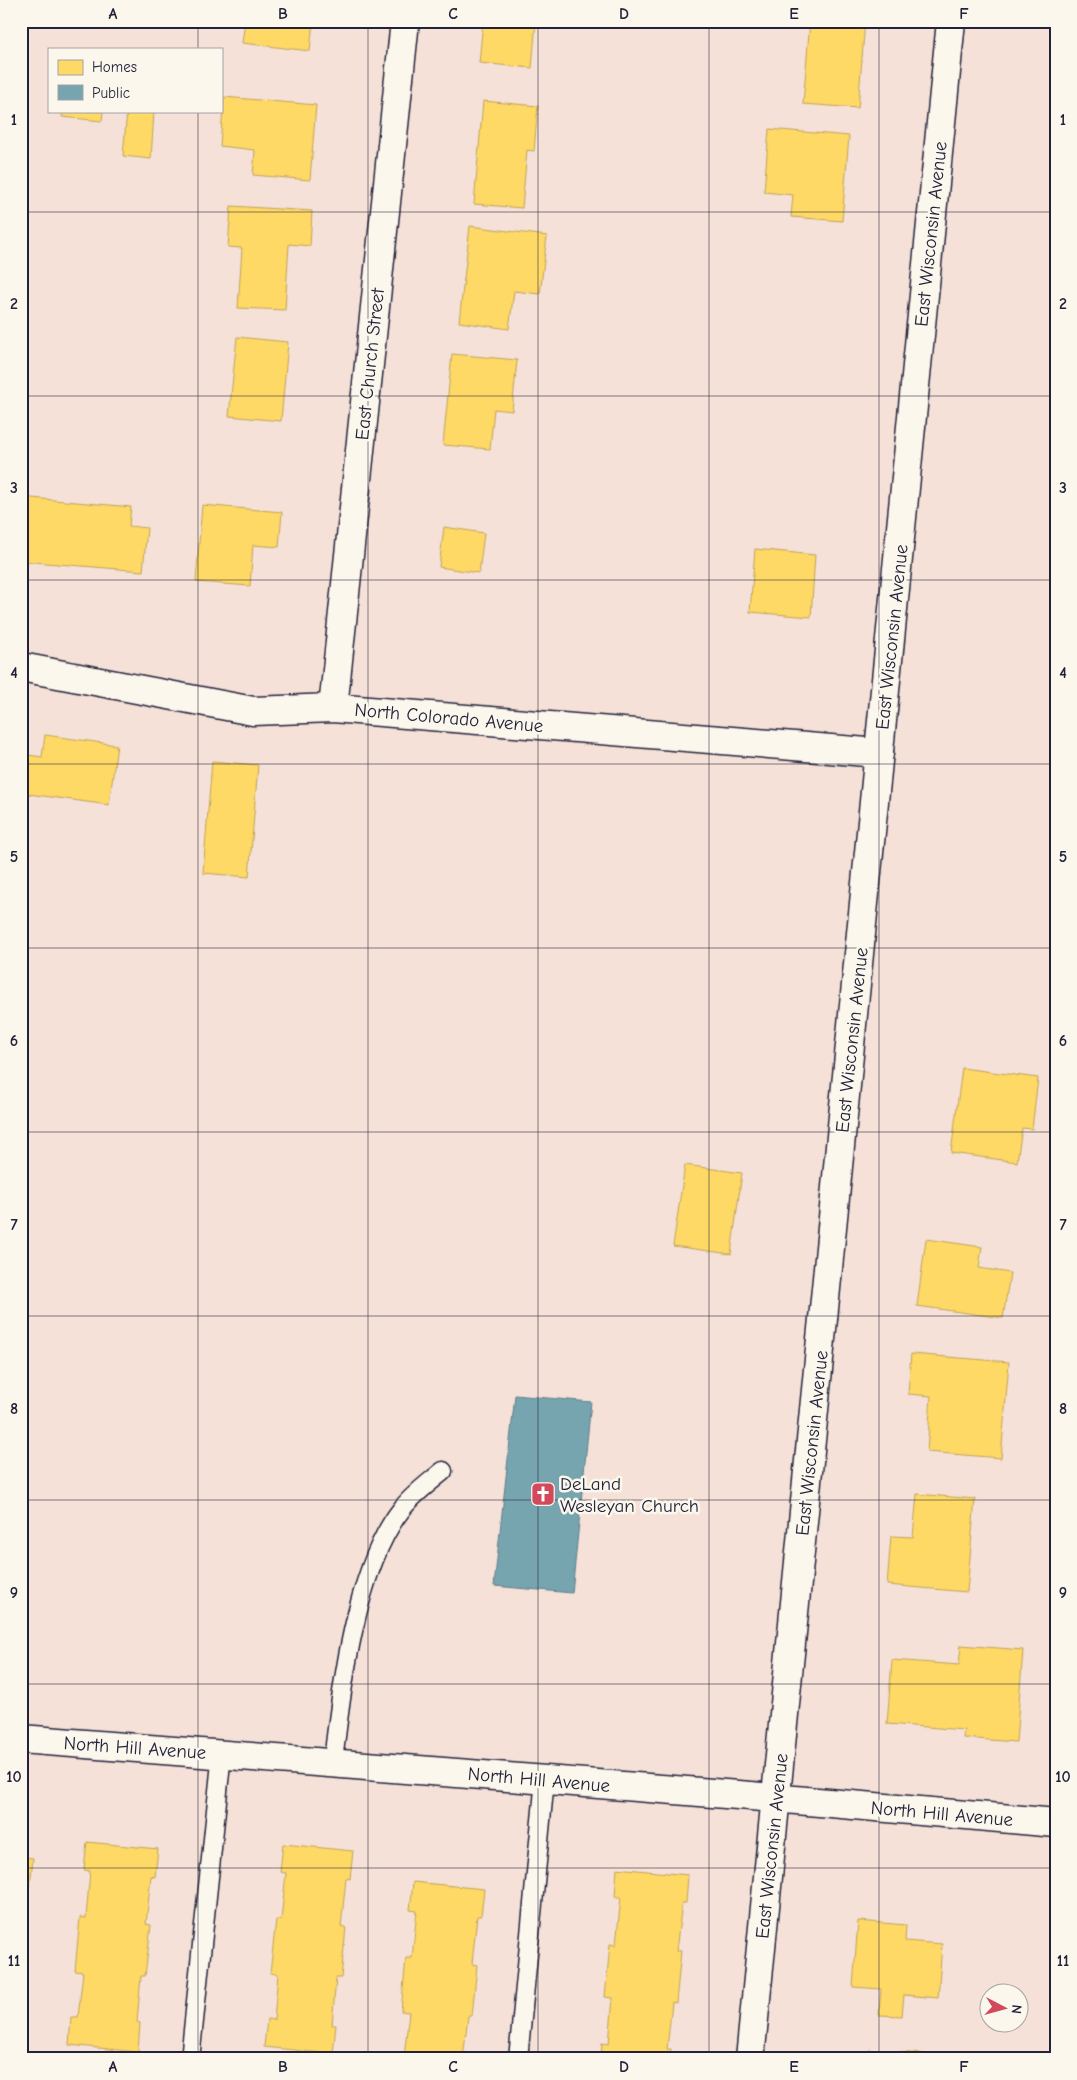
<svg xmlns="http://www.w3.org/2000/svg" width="1077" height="2080" font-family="'Comic Neue',sans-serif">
<rect width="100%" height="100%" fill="#f6e1d8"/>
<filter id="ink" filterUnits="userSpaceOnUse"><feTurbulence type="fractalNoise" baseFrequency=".02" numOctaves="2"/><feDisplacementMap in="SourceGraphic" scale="10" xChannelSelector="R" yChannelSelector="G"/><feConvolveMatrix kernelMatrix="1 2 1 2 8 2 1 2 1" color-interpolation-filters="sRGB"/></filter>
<g filter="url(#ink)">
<!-- homes -->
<path fill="#ffd966" stroke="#bda259" d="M 245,21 L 313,21 L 310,51 L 242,43 Z
M 483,21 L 536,21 L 532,68 L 479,63 Z
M 810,21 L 865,21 L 858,108 L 803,104 Z
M 224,97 L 316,105 L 310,180 L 253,175 L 255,150 L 220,146 Z
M 483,101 L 538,106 L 534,151 L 527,150 L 522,208 L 474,204 Z
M 63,111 L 103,111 L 102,121 L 62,117 Z
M 127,111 L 154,111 L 151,159 L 123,156 Z
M 769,129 L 849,136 L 842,221 L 791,217 L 793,195 L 764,192 Z
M 231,206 L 312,211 L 310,246 L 289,244 L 285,310 L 238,308 L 242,248 L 228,247 Z
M 470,226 L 547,236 L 540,294 L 514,291 L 509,329 L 459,322 Z
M 237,337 L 288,342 L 281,421 L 229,416 Z
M 452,354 L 517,360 L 512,411 L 494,409 L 490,449 L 443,445 Z
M 21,497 L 131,507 L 129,526 L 147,528 L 143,571 L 21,561 Z
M 202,505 L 282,512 L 279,547 L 253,545 L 250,586 L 196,582 Z
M 444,527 L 484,533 L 479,573 L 439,567 Z
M 755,549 L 815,555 L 811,617 L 750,612 Z
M 45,735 L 117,745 L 109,805 L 21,793 L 21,754 L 42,757 Z
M 212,761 L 258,765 L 249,877 L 203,873 Z
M 962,1068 L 1038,1078 L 1032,1129 L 1022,1128 L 1017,1162 L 951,1153 Z
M 685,1165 L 742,1173 L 731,1254 L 673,1246 Z
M 926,1239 L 982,1247 L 979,1268 L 1010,1273 L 1003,1318 L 917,1306 Z
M 911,1354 L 1009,1362 L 1001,1458 L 927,1452 L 931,1396 L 908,1394 Z
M 917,1494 L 975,1499 L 967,1592 L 887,1585 L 891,1536 L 913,1537 Z
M 961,1645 L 1023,1650 L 1016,1742 L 963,1738 L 964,1730 L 887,1724 L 892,1660 L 959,1665 Z
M 87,1842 L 158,1849 L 155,1877 L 151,1876 L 146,1924 L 151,1925 L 145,1976 L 141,1976 L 137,2022 L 140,2023 L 138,2052 L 69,2045 L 71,2017 L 78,2017 L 83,1972 L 75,1971 L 80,1917 L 86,1918 L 90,1871 L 84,1870 Z
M 283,1844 L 353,1851 L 350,1879 L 346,1878 L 341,1927 L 346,1927 L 341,1978 L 336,1978 L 332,2025 L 336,2025 L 333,2054 L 264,2047 L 267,2019 L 274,2020 L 278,1974 L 270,1973 L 276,1920 L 281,1920 L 286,1873 L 280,1872 Z
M 21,1857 L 33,1858 L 30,1886 L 26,1886 L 21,1932 Z
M 617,1868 L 688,1875 L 686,1903 L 682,1903 L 676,1951 L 681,1951 L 676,2003 L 672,2002 L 667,2049 L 671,2049 L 670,2059 L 601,2059 L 602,2043 L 609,2044 L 613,1998 L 605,1997 L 610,1944 L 616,1945 L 621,1897 L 615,1897 Z
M 413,1882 L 484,1889 L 481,1916 L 477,1916 L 472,1964 L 477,1965 L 472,2016 L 468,2016 L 463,2059 L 398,2059 L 398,2057 L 404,2057 L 409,2012 L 401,2011 L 406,1958 L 412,1958 L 417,1911 L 410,1910 Z
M 858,1921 L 906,1925 L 905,1941 L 942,1944 L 938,1998 L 904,1995 L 902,2016 L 879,2015 L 881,1989 L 853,1987 Z
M 21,1934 L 25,1934 L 21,1977 Z
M 869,2050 L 924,2054 L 924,2059 L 868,2059 Z"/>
<!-- public -->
<path fill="#76a5af" stroke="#5d7e8c" d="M 515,1395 L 591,1402 L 572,1593 L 494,1586 Z"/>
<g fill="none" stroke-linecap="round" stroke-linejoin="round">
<!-- lane casing -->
<g stroke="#22223b" stroke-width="21">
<path id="lane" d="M 333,1762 C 341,1690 356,1567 401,1510 C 412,1495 429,1483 443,1471
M 190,2059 L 222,1753
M 518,2059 L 545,1779"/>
</g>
<!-- street casing -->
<g stroke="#22223b" stroke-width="31">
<path id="street" d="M 21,667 L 253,711 L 333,708 L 879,753
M 333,708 L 405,21"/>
</g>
<!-- secondary casing -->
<g stroke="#22223b" stroke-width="31">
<path id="secondary" d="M 21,1739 L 751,1796 L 1056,1823
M 750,2059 L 951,21"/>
</g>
<!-- lane -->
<use href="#lane" stroke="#fbf7ec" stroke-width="18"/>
<!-- street -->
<use href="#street" stroke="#fbf7ec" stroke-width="28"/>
<!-- secondary -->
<use href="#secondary" stroke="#fbf7ec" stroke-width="28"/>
</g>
</g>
<!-- grid -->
<path fill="none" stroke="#22223b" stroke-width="1" stroke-opacity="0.55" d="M 198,21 L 198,49M 368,21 L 368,2059M 538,21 L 538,2059M 709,21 L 709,2059M 879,21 L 879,2059M 198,111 L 198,2059M 21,212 L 1056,212M 21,396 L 1056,396M 21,580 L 1056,580M 21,764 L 1056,764M 21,948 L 1056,948M 21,1132 L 1056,1132M 21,1316 L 1056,1316M 21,1500 L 1056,1500M 21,1684 L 1056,1684M 21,1868 L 1056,1868"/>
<!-- icons -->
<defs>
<g id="church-square" transform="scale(1.25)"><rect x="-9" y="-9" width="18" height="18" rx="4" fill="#d1495b" stroke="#fbf7ec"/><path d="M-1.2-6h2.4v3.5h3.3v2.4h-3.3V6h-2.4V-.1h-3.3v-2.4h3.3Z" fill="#fff"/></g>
</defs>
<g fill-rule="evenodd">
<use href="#church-square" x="543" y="1494"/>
</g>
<g text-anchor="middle" stroke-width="5" stroke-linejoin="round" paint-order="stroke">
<!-- street labels -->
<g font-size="19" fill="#22223b" stroke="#fbf7ec">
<text transform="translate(930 234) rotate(-84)" y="7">East Wisconsin Avenue</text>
<text transform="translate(369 364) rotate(-84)" y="7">East Church Street</text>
<text transform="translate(891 637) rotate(-84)" y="7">East Wisconsin Avenue</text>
<text transform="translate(449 717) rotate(5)" y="7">North Colorado Avenue</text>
<text transform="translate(851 1040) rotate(-84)" y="7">East Wisconsin Avenue</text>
<text transform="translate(811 1443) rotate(-84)" y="7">East Wisconsin Avenue</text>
<text transform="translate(135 1747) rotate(4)" y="7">North Hill Avenue</text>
<text transform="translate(539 1779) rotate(5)" y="7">North Hill Avenue</text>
<text transform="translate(942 1813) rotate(5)" y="7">North Hill Avenue</text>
<text transform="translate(771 1846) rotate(-84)" y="7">East Wisconsin Avenue</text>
</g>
<!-- poi labels -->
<g font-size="19" fill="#22223b" stroke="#fbf7ec" text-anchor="start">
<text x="560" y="1490">DeLand<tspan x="560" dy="22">Wesleyan Church</tspan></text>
</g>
</g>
<!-- margin -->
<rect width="1077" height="2080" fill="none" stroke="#fbf7ec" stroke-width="55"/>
<!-- legend -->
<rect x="48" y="48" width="175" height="65" fill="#fbf7ec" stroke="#a4a2a5"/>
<rect x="58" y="60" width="25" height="15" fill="#ffd966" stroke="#a4a2a5"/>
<text x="92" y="72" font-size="15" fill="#22223b">Homes</text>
<rect x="58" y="85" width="25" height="15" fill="#76a5af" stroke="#a4a2a5"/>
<text x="92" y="98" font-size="15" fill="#22223b">Public</text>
<!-- north arrow -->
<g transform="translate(1004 2008) rotate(96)"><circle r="24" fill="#fbf7ec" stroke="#a4a2a5"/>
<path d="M0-4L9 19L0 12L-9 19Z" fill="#d1495b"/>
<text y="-8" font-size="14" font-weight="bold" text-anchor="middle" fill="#22223b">N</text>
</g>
<rect x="28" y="28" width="1022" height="2024" fill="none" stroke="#22223b" stroke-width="2"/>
<g font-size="16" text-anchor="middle" font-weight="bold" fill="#22223b">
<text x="113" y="19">A</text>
<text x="283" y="19">B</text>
<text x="453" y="19">C</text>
<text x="624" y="19">D</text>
<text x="794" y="19">E</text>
<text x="964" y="19">F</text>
<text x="14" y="125">1</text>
<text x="1063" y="125">1</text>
<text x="14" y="309">2</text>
<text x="1063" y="309">2</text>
<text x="14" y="493">3</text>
<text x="1063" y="493">3</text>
<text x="14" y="678">4</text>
<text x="1063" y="678">4</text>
<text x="14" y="862">5</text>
<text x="1063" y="862">5</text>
<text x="14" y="1046">6</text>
<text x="1063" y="1046">6</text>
<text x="14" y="1230">7</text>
<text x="1063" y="1230">7</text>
<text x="14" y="1414">8</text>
<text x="1063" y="1414">8</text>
<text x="14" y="1598">9</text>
<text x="1063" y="1598">9</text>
<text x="14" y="1782">10</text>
<text x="1063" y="1782">10</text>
<text x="14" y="1966">11</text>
<text x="1063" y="1966">11</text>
<text x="113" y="2072">A</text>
<text x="283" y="2072">B</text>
<text x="453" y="2072">C</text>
<text x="624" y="2072">D</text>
<text x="794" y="2072">E</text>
<text x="964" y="2072">F</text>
</g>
</svg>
